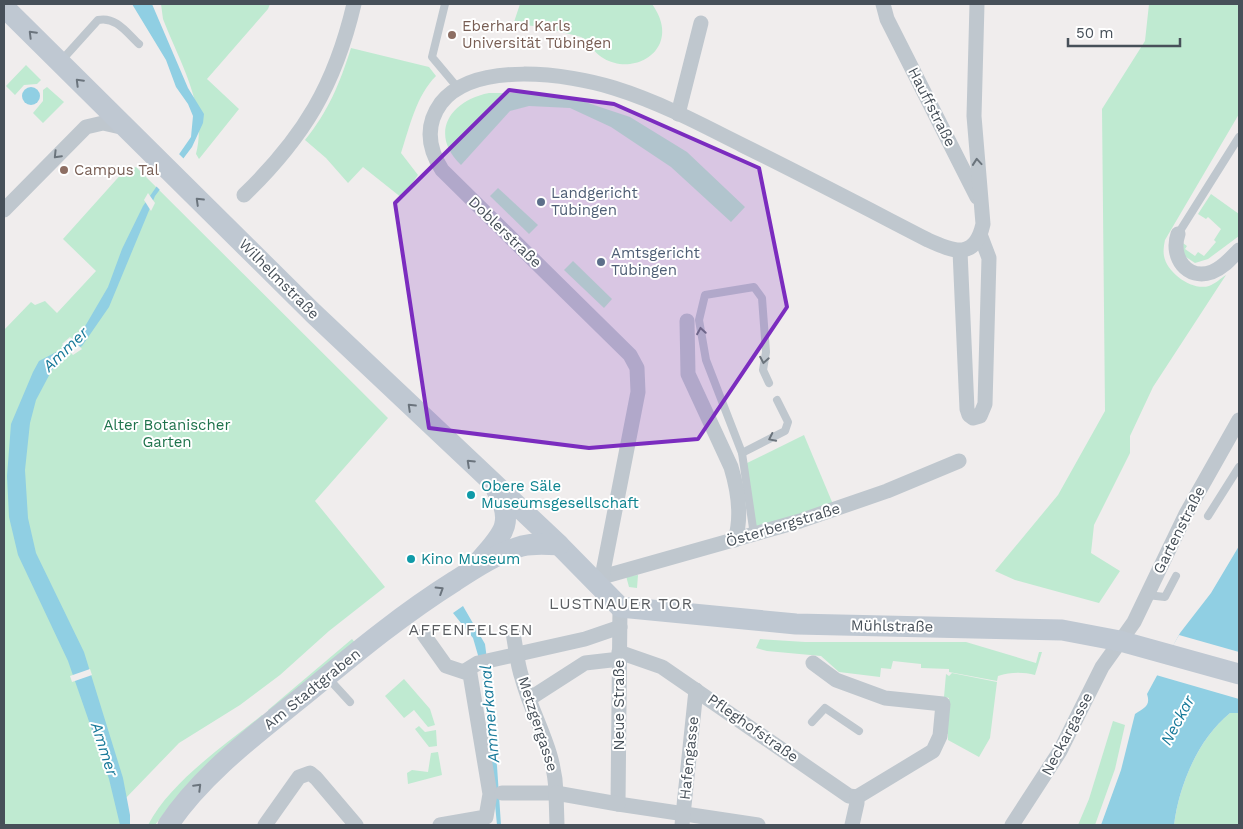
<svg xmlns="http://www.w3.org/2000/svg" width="1243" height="829" font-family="'Work Sans',sans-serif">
  <rect width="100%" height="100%" fill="#f0eded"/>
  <!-- green -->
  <g fill="#bfead1">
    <path d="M161 4H270L268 9 207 79 239 109 199 159 196 154C208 107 179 61 163 19Z"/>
    <path d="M520 4H652C690 57 612 89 587 40L581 37 542 27 516 24 514 22Z"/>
    <path d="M1149 4H1239V114L1165 240C1164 245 1163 251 1164 256 1167 273 1192 291 1209 286 1215 284 1221 278 1226 275L1153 387 1130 436V453L1094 525 1091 553 1120 571 1099 603 1015 580 995 571 1058 495 1105 411 1102 109 1145 41Z"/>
    <path d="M351 48 429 67 436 76C416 96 410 126 401 153L418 175 402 198 363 167 348 183 326 158 305 140C328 112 340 83 351 48Z"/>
    <path d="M26 65 41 80 37 84 24 85 15 95 6 86Z"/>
    <path d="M47 87 64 102 43 123 33 113 43 101V90Z"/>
    <path d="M489 93H532L576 99 630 117 687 152 745 207 731 222 671 167 611 127 570 108 529 106 510 111 461 165C429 134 449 101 489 93Z"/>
    <path d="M136 167 388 418 315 501 385 587 329 631 280 675 240 705 179 743 123 801 120 825H4V330L31 302 35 305 45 301 57 313 96 271 63 239 124 171Z"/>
    <path d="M498 188 538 225 529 234 490 196Z"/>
    <path d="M1211 194 1239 214V236L1208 259 1195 263 1183 255 1180 241 1187 246 1185 249 1195 256 1198 252 1204 256 1216 242 1214 240 1221 229 1208 217 1206 219 1198 214Z"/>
    <path d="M573 261 612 299 604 308 564 270Z"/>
    <path d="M804 435 835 509 754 535 745 464Z"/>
    <path d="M638 575 637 588 629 587 626 576Z"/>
    <path d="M352 639 356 644 271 714 268 710Z"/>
    <path d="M760 639 805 642H966L1036 663 1039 652H1042L1035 675C1023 672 1011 672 998 676L997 681 949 672V669L921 668V664L893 661 891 669 881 668 880 677 839 672 821 656 767 651 756 648Z"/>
    <path d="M952 673 997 682 990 738 979 757 948 740V734L944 733 949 698 944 697 946 674 949 676Z"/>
    <path d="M404 679 430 709 435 725 428 727 414 710 404 718 385 696Z"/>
    <path d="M1230 713H1239V825H1174C1179 785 1198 739 1230 713Z"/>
    <path d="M262 715 265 720 178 796 155 825H148C171 781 224 746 262 715Z"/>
    <path d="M1113 721 1125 725 1115 769 1095 825H1078L1089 799Z"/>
    <path d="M419 726 425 732 436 730 437 746 429 747 415 729Z"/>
    <path d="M438 752 442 775 408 784 407 773 412 770 428 772 431 753Z"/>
  </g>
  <!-- water -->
  <g fill="#90cfe3">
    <path d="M132 4H152L188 88 204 114 203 123 192 147 155 196 109 307 82 346 64 357 53 368 36 400 30 423 25 470 28 518 36 553 84 652 123 778 130 815V825H120L109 779 68 661 18 555 9 517 7 476 11 424 33 372 39 361 60 350 84 328 108 287 122 249 143 206 191 137 193 116 188 104 176 87 166 60Z"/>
    <circle cx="31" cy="96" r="9"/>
    <path d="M1239 546V713H1230C1198 739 1179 785 1174 825H1101L1121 770 1135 714C1144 708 1151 706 1147 694L1180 633 1211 593Z"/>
    <path d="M463 606 485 644 490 683 489 711 497 766 501 825H497L482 669 473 638 453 613Z"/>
  </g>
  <!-- pier -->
  <g fill="#f0eded">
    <path d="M177 152 185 160 162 192 154 184Z"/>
    <path d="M148 193 155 203 151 211 144 200Z"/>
    <path d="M70 337 82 349 73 355 62 344Z"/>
    <path d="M1179 635 1239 652V699L1156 675Z"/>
    <path d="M90 669 92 675 72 682 70 676Z"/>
  </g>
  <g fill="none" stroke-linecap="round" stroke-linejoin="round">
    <!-- lane -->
    <g stroke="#bfc7ce" stroke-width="8">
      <path d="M445 4 432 57 458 88"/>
      <path d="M61 61 98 20C116 16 127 33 139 44"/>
      <path d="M1178 234 1239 137"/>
      <path d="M769 383 763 370 766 352 762 298 754 287 705 295 699 320 706 360 742 453 785 431 788 422 777 400"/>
      <path d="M742 453 754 535"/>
      <path d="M1208 516 1239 467"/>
      <path d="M1147 595 1165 597 1176 576"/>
      <path d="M328 678 350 702"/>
      <path d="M812 722 825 708 859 731"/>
    </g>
    <!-- street -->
    <g stroke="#bfc7ce" stroke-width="15">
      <path d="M883 4 887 19 977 197"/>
      <path d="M678 114 701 23"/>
      <path d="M244 195C304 137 335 85 354 4"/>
      <path d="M4 210 86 127 103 123 125 128"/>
      <path d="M1178 234C1170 257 1187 281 1212 272 1223 268 1231 258 1239 250"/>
      <path d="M960 251 967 409 969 415 973 418 980 416 985 404 989 258 981 237"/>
      <path d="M687 321 688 374 731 467C738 490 742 517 735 540"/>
      <path d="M602 577 800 521 887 491 959 461"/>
      <path d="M597 584 602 577 638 392 637 368 630 355 442 170C428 148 425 125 441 103 475 60 569 74 614 88 659 102 701 124 742 145 805 176 866 208 928 240 954 252 975 260 983 224L974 116 977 4"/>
      <path d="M620 607 618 804 758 825"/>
      <path d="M424 635 446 666 470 674 490 794 486 817 440 825"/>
      <path d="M619 652 662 667 849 796 857 797"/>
      <path d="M813 663 836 680 885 698 943 704 940 736 933 751 857 797"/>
      <path d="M465 671 478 663 585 639 620 627"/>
      <path d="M529 699 585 663 620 659"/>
      <path d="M502 793H556C555 749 533 719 522 678 517 664 516 648 513 633"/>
      <path d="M265 825 299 777 310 773 316 778 356 825"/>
      <path d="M557 825 556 793 618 804"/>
      <path d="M682 825 696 690"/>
      <path d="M852 825 857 803V797"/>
      <path d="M1012 825 1060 751 1102 667 1134 622 1186 514 1239 420"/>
    </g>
    <!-- secondary -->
    <g stroke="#bfc8d2" stroke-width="21">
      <path d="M4 7 313 313 559 545 620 607 796 624 1062 630 1120 641 1239 674"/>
      <path d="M477 564C499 537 517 526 497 491"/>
      <path d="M168 825C205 770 262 730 313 688 359 650 404 613 455 581 475 568 498 553 522 546 535 543 546 544 559 545"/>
    </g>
  </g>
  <!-- one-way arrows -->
  <defs><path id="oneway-chevron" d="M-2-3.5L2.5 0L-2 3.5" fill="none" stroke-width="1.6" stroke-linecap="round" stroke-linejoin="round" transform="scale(1.25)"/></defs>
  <g stroke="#6b747d">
    <use href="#oneway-chevron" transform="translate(32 34) rotate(-135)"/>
    <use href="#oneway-chevron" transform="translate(79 82) rotate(-135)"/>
    <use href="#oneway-chevron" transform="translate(199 201) rotate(-136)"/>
    <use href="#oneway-chevron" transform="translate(411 407) rotate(-136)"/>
    <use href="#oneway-chevron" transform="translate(470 463) rotate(-137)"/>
    <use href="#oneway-chevron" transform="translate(440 590) rotate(-32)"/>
    <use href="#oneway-chevron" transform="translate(198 787) rotate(-45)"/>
  </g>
  <g stroke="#6b747c">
    <use href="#oneway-chevron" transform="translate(57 155) rotate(134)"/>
    <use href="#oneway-chevron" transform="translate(977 162) rotate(-95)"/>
    <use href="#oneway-chevron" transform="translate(701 331) rotate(-99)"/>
    <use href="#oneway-chevron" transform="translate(764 360) rotate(100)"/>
    <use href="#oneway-chevron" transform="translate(772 438) rotate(154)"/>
  </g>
  <!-- marked area -->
  <path fill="#7b2cbf" fill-opacity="0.2" stroke="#7b2cbf" stroke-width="4" stroke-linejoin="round" d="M509 90 614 104 759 168 787 307 698 439 589 448 429 428 395 203Z"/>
  <!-- markers -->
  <g fill="#8d6e63" stroke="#fff" stroke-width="2">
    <circle cx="452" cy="35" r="5"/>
    <circle cx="64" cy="170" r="5"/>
  </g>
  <g fill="#5c6f8a" stroke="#fff" stroke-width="2">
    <circle cx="541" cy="202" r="5"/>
    <circle cx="601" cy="262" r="5"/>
  </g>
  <g fill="#0f9aa8" stroke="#fff" stroke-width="2">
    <circle cx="471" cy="495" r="5"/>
    <circle cx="411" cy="559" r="5"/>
  </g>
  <g text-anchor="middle" stroke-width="4" stroke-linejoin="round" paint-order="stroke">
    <!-- education labels -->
    <g font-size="15" fill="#785e54" stroke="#fff" text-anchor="start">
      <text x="462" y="31">Eberhard Karls<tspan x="462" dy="17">Universität Tübingen</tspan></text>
      <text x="74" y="175">Campus Tal</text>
    </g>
    <!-- street labels -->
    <g font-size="15" fill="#475059" stroke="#fff">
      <text transform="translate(932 107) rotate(63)" y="5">Hauffstraße</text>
      <text transform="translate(505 232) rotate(44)" y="5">Doblerstraße</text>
      <text transform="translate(279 279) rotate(45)" y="5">Wilhelmstraße</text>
      <text transform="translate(783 525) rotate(-17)" y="5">Österbergstraße</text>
      <text transform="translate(1179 530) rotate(-63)" y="5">Gartenstraße</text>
      <text transform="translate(892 626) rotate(1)" y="5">Mühlstraße</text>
      <text transform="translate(312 689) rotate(-39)" y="5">Am Stadtgraben</text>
      <text transform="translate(619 705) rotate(-90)" y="5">Neue Straße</text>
      <text transform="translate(538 724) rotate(72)" y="5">Metzgergasse</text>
      <text transform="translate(753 728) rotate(35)" y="5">Pfleghofstraße</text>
      <text transform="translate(1067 734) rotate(-62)" y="5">Neckargasse</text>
      <text transform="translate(689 758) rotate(-84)" y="5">Hafengasse</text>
    </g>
    <!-- service labels -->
    <g font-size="15" fill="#4e5e75" stroke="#fff" text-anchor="start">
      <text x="551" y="198">Landgericht<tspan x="551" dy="17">Tübingen</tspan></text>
      <text x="611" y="258">Amtsgericht<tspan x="611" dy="17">Tübingen</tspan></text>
    </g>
    <!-- park labels -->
    <g font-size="15" fill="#1f734c" stroke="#fff">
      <text x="167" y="430">Alter Botanischer<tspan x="167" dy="17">Garten</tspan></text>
    </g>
    <!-- culture labels -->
    <g font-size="15" fill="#0d838f" stroke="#fff" text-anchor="start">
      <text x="481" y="491">Obere Säle<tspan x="481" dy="17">Museumsgesellschaft</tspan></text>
      <text x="421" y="564">Kino Museum</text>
    </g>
    <!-- water labels -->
    <g font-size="16" font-style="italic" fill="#197a9a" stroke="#fff">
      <text transform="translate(65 349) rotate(-44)" y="6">Ammer</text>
      <text transform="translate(489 714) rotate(-95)" y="6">Ammerkanal</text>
      <text transform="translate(1177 720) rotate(-62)" y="6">Neckar</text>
      <text transform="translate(105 749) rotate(72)" y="6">Ammer</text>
    </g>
    <!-- neighbourhood labels -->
    <g font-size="16" letter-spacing="1" fill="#5a5d61" stroke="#fff">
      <text x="621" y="609">LUSTNAUER TOR</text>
      <text x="471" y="635">AFFENFELSEN</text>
    </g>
  </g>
  <!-- border -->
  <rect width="1243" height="829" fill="none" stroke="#475059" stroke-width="10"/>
  <!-- scale -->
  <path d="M1068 38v8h112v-8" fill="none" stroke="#475059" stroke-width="2.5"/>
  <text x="1076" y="38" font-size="15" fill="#475059" stroke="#ffffff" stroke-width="4" paint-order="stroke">50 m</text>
</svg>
